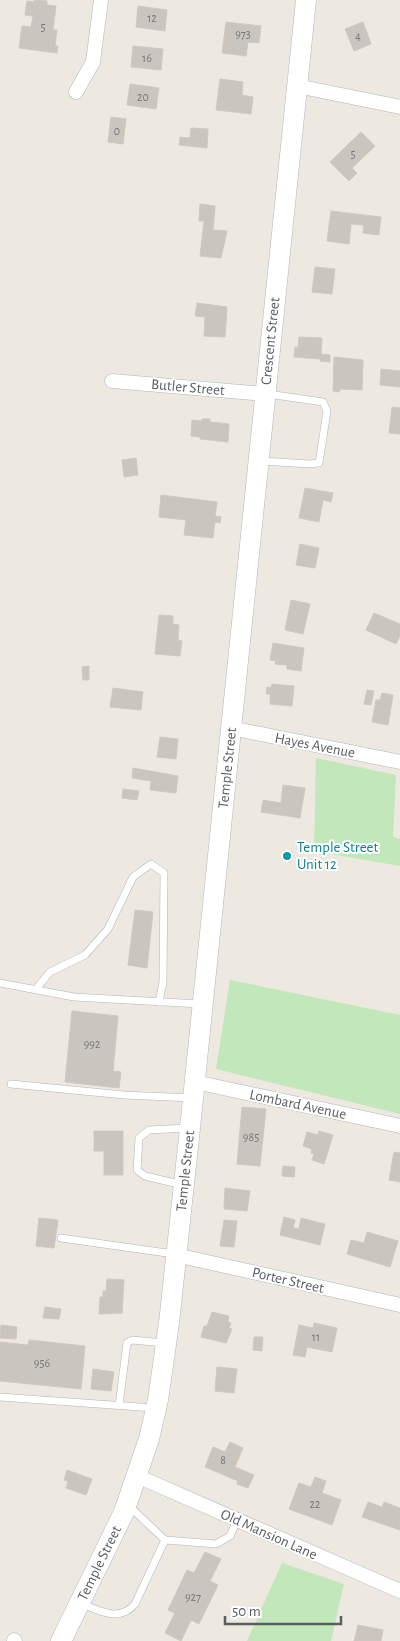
<svg xmlns="http://www.w3.org/2000/svg" width="400" height="1641" font-family="'Alegreya Sans',sans-serif">
  <rect width="100%" height="100%" fill="#ede8e0"/>
  <!-- green -->
  <g fill="#c1e7ba">
    <path d="M316 758 396 775 393 837 400 839V866L314 851Z"/>
    <path d="M230 980 400 1015V1114L216 1069Z"/>
    <path d="M282 1563 344 1584 331 1641H247Z"/>
  </g>
  <!-- building -->
  <g fill="#cac5bf" stroke="#d2c8be">
    <path d="M34 0 47 1V5L56 6 53 30H57L55 46H58L57 53 19 48 22 26 31 27 33 16 25 15 27 1 34 2Z"/>
    <path d="M138 6 167 10 165 31 136 27Z"/>
    <path d="M226 22 261 26 259 43 248 42 246 56 222 53Z"/>
    <path d="M363 22 371 44 354 51 345 29Z"/>
    <path d="M133 46 163 49 161 70 131 67Z"/>
    <path d="M220 79 243 82 242 95 253 97 251 114 216 110Z"/>
    <path d="M130 84 159 88 156 109 127 105Z"/>
    <path d="M111 117 126 119 123 144 108 142Z"/>
    <path d="M191 128 208 129 207 148 179 145 180 137 190 138Z"/>
    <path d="M361 132 375 146 352 168 357 173 349 181 330 162Z"/>
    <path d="M200 204 215 206 213 230 227 231 221 258 200 256 204 221H199Z"/>
    <path d="M331 211 381 217 379 235 363 233 364 225 351 224 349 244 327 241Z"/>
    <path d="M315 267 335 269 332 294 312 292Z"/>
    <path d="M197 303 227 307 225 337 204 336 205 317 195 316Z"/>
    <path d="M299 337 322 338 321 354 330 355V362L320 361V359L294 357 295 347 298 348Z"/>
    <path d="M334 357 363 360 362 390 340 389 339 392 333 391Z"/>
    <path d="M381 369 400 371V387L380 385Z"/>
    <path d="M392 407 400 408V434L389 433Z"/>
    <path d="M202 419H210V422L229 424 228 442 200 439V437L191 436 192 420 202 421Z"/>
    <path d="M136 458 138 475 124 477 122 460Z"/>
    <path d="M305 488 333 493 331 502 323 500 319 522 299 518Z"/>
    <path d="M161 495 217 502 215 516 221 517 220 523 215 522 213 538 184 535 186 520 159 517Z"/>
    <path d="M300 544 319 548 315 568 296 565Z"/>
    <path d="M291 600 310 604 303 634 285 630Z"/>
    <path d="M374 613 400 624V636L396 644 366 630Z"/>
    <path d="M159 615 173 616V624L179 625 178 640 182 641 180 656 155 654Z"/>
    <path d="M273 643 304 648 301 671 287 669V665L275 664 276 661 270 660Z"/>
    <path d="M89 666V680H83L82 667Z"/>
    <path d="M272 684 294 686 292 706 270 704V694H266L267 687 271 688Z"/>
    <path d="M113 688 143 692 141 710 110 707Z"/>
    <path d="M367 690 374 691 371 705 364 704Z"/>
    <path d="M382 693 393 695 388 725 372 722 376 700H380Z"/>
    <path d="M160 737 178 739 176 759 157 757Z"/>
    <path d="M133 768 178 776 176 793 150 790 151 781 132 778Z"/>
    <path d="M283 785 305 788 300 818 261 812 263 800 281 803Z"/>
    <path d="M123 789 139 791 137 800 122 798Z"/>
    <path d="M284 850 292 852 290 862 282 860Z"/>
    <path d="M135 910 153 912 147 968 128 965Z"/>
    <path d="M72 1011 118 1016 113 1071 121 1072 119 1088 65 1082Z"/>
    <path d="M242 1107 266 1109 260 1166 237 1164Z"/>
    <path d="M94 1131H123V1175H104V1151H94Z"/>
    <path d="M319 1131 333 1135 324 1164 312 1160 314 1154 311 1153 312 1149 303 1146 307 1132 318 1135Z"/>
    <path d="M394 1152 400 1153V1182L389 1180Z"/>
    <path d="M283 1166 295 1167 294 1177 282 1176Z"/>
    <path d="M225 1188 250 1191 247 1211 224 1209Z"/>
    <path d="M284 1217 295 1220 293 1228 299 1229 301 1218 325 1224 320 1245 280 1235Z"/>
    <path d="M39 1218 58 1220 54 1248 36 1246Z"/>
    <path d="M224 1220 237 1221 234 1247 220 1246Z"/>
    <path d="M367 1232 398 1241 390 1267 347 1254 351 1240 364 1243Z"/>
    <path d="M107 1279 124 1280 122 1313 99 1314 100 1297H103V1291H106Z"/>
    <path d="M45 1307 61 1309 59 1319 43 1318Z"/>
    <path d="M212 1312 229 1316 228 1322 231 1323 229 1328 232 1329 226 1343 201 1337 204 1326H207Z"/>
    <path d="M314 1323 337 1328 332 1352 307 1347 305 1357 293 1355 299 1325 313 1328Z"/>
    <path d="M1 1325 17 1327 16 1339 0 1338Z"/>
    <path d="M254 1337H263L262 1351 253 1350Z"/>
    <path d="M29 1340 85 1346 81 1389 0 1381V1342L28 1345Z"/>
    <path d="M217 1367 237 1369 234 1393 215 1391Z"/>
    <path d="M93 1369 114 1372 111 1391 91 1389Z"/>
    <path d="M230 1442 243 1448 235 1467 254 1475 248 1488 237 1484 238 1481 205 1467 213 1447 225 1452Z"/>
    <path d="M67 1470 92 1479 86 1495 66 1488 68 1481 64 1480Z"/>
    <path d="M315 1477 326 1481 322 1493 341 1500 332 1525 289 1509 299 1483 311 1487Z"/>
    <path d="M368 1502 382 1507 384 1502 400 1508V1530L362 1517Z"/>
    <path d="M205 1552 221 1559 210 1581 218 1585 199 1624 191 1620 181 1641 165 1633 175 1613 168 1610 187 1570 194 1573Z"/>
    <path d="M358 1625 383 1630 381 1641H354Z"/>
  </g>
  <g fill="none" stroke-linecap="round" stroke-linejoin="round">
    <!-- lane casing -->
    <g stroke="#b1b5b9" stroke-width="8">
      <g id="lane">
        <path d="M261 461 310 464 319 463 327 411 323 402 268 394"/>
        <path d="M0 983 74 997 200 1004"/>
        <path d="M36 989 50 972 85 955 108 929 133 877 151 864 164 873 163 982 159 1002"/>
        <path d="M11 1084 124 1095 193 1098"/>
        <path d="M183 1185 145 1176 137 1170 139 1138 149 1130 187 1128"/>
        <path d="M61 1238 174 1254"/>
        <path d="M0 1397 154 1408"/>
        <path d="M119 1405 127 1343 132 1340 164 1343"/>
        <path d="M165 1540 216 1544 230 1536 237 1520"/>
        <path d="M82 1604C102 1612 119 1622 135 1604L165 1540 129 1506"/>
      </g>
    </g>
    <!-- street casing -->
    <g stroke="#b1b5b9" stroke-width="15">
      <g id="street">
        <path d="M297 86 400 107"/>
        <path d="M76 92 93 62 101 0"/>
        <path d="M112 381 265 394"/>
        <path d="M231 728 400 762"/>
        <path d="M195 1082 400 1126"/>
        <path d="M176 1255 400 1305"/>
        <path d="M137 1476 400 1591"/>
        <path d="M14 1640 15 1641"/>
      </g>
    </g>
    <!-- secondary casing -->
    <g stroke="#b2b7bc" stroke-width="21">
      <path id="secondary" d="M61 1641 124 1512 149 1439 158 1400 169 1323 190 1128 306 0"/>
    </g>
    <!-- lane -->
    <use href="#lane" stroke="#fff" stroke-width="7"/>
    <!-- street -->
    <use href="#street" stroke="#fff" stroke-width="14"/>
    <!-- secondary -->
    <use href="#secondary" stroke="#fff" stroke-width="20"/>
  </g>
  <!-- markers -->
  <circle fill="#0f9aa8" stroke="#fff" stroke-width="2" cx="287" cy="856" r="5"/>
  <g text-anchor="middle" stroke-width="4" stroke-linejoin="round" paint-order="stroke">
    <!-- number labels -->
    <g font-size="12" fill="#757879">
      <text x="152" y="22">12</text>
      <text x="43" y="31">5</text>
      <text x="243" y="38">973</text>
      <text x="358" y="40">4</text>
      <text x="147" y="62">16</text>
      <text x="143" y="101">20</text>
      <text x="117" y="135">0</text>
      <text x="353" y="158">5</text>
      <text x="92" y="1048">992</text>
      <text x="251" y="1141">985</text>
      <text x="316" y="1341">11</text>
      <text x="42" y="1367">956</text>
      <text x="223" y="1464">8</text>
      <text x="315" y="1508">22</text>
      <text x="193" y="1601">927</text>
    </g>
    <!-- street labels -->
    <g font-size="15" fill="#595e62" stroke="#fff">
      <text transform="translate(270 341) rotate(-84)" y="5">Crescent Street</text>
      <text transform="translate(188 387) rotate(5)" y="5">Butler Street</text>
      <text transform="translate(315 745) rotate(11)" y="5">Hayes Avenue</text>
      <text transform="translate(227 768) rotate(-84)" y="5">Temple Street</text>
      <text transform="translate(298 1104) rotate(12)" y="5">Lombard Avenue</text>
      <text transform="translate(185 1171) rotate(-84)" y="5">Temple Street</text>
      <text transform="translate(288 1280) rotate(13)" y="5">Porter Street</text>
      <text transform="translate(269 1534) rotate(24)" y="5">Old Mansion Lane</text>
      <text transform="translate(99 1563) rotate(-64)" y="5">Temple Street</text>
    </g>
    <!-- culture labels -->
    <g font-size="15" fill="#0d838f" stroke="#fff" text-anchor="start">
      <text x="297" y="852">Temple Street<tspan x="297" dy="17">Unit 12</tspan></text>
    </g>
  </g>
  <!-- scale -->
  <path d="M225 1616v8h116v-8" fill="none" stroke="#595e62" stroke-width="2.5"/>
  <text x="232" y="1616" font-size="15" fill="#595e62" stroke="#ffffff" stroke-width="4" paint-order="stroke">50 m</text>
</svg>
